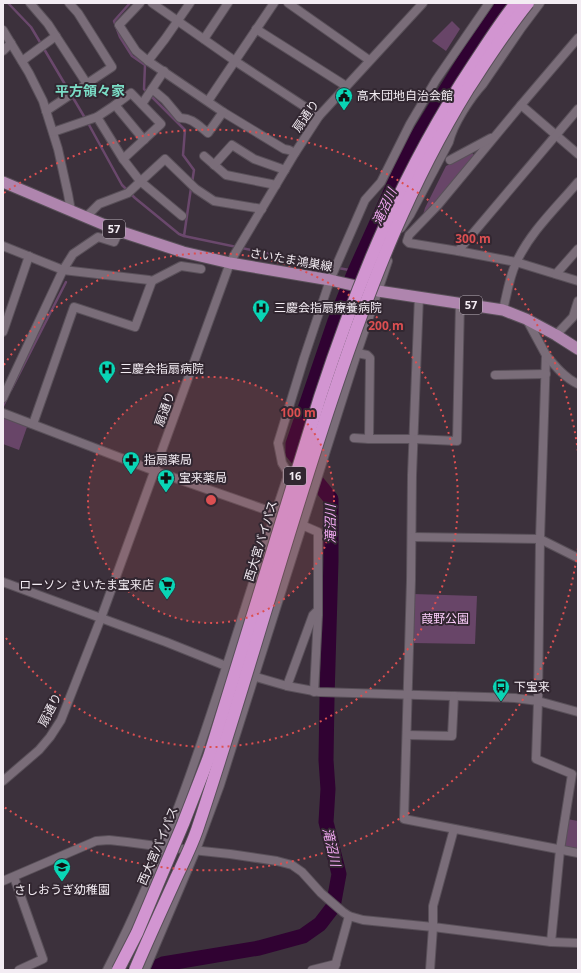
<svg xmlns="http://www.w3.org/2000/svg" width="581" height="973" font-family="'Open Sans','Noto Sans JP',sans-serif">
  <rect width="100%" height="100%" fill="#3c313c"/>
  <!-- green -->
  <g fill="#684568">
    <path d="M452 21 460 29 446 51 432 41Z"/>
    <path d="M472 153 474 155 422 218 425 208 446 166Z"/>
    <path d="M3 418 27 427 19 450 3 444Z"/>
    <path d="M413 594 477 596 475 644 412 643Z"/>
    <path d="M567 819 578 821V850L563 847Z"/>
  </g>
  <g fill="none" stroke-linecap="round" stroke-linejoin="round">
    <!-- stream -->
    <g stroke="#6a486c" stroke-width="2.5">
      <path d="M8 3 31 27 85 118"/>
      <path d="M130 3 114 21 120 37 132 56 145 65 144 89 185 130 183 155 194 170 192 183"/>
      <path d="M88 123 122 185 135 198 179 234 184 236"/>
      <path d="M191 188 184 236 333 267"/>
      <path d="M338 268 355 271"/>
      <path d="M11 390 66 282"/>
      <path d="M3 406 7 398"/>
    </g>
    <!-- river -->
    <path stroke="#300232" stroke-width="15" d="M150 970 163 964 259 948 303 936 320 924 333 907 339 874 326 822 328 789 326 760 327 698 331 560V499L293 453V444L335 321 355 271 411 147 471 50 504 3"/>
    <!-- minor casing -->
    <g stroke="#595059" stroke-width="10">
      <g id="minor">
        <path d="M30 3 48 24 87 84"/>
        <path d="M140 3 119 25 136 51 148 61 223 112 284 149 289 150 295 153"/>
        <path d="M152 3 235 61 319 116"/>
        <path d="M288 3 369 60"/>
        <path d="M256 29 346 86"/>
        <path d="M3 30 29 73 43 101 58 149 68 194 71 211"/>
        <path d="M578 38 521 105 438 205 409 235 407 241 409 243 458 251 516 262 578 281"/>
        <path d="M204 39 228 3"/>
        <path d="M3 51 11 43"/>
        <path d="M22 61 56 36"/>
        <path d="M148 61 165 39 190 3"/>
        <path d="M152 89 165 100 180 118C191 117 199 126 208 133L223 112"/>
        <path d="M208 101 274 3"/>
        <path d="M142 104 164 71"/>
        <path d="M115 105 144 140"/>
        <path d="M521 105 578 154"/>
        <path d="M46 111 112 67 78 13 69 3"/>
        <path d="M97 117 123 159 140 181 182 216"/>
        <path d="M53 132 97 117 115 105 131 93 161 124 123 159"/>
        <path d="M204 156 226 175 276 185"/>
        <path d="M450 160 491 138"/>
        <path d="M214 165 232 145 254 159 285 170"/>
        <path d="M86 217 99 204 128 193 165 159 196 189 214 201 262 209"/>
        <path d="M401 228 410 215 449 142C453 124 471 97 483 84L522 27 540 3"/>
        <path d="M3 246 63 270 149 280 152 281 181 266 201 269"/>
        <path d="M458 251 578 109"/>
        <path d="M556 274 578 249"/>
        <path d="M419 296 412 475 411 580 404 819 578 853"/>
        <path d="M503 310C507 294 509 278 516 263 530 232 557 207 578 182"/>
        <path d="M527 320 546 355 540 539 538 701 536 759 572 774 560 850 551 942"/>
        <path d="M3 332 29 256"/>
        <path d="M556 335 573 317 578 301"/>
        <path d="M357 353 367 355 370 358 369 439"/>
        <path d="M546 355C555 366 565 378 578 384"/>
        <path d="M495 375 546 374"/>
        <path d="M3 398 63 270 73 254 98 237 114 242 119 231"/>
        <path d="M3 413 155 471 275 513"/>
        <path d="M33 424 74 307 135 327 152 281"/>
        <path d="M354 438 369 439H414L457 441 460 303"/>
        <path d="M302 525 318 532V615L314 692"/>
        <path d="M412 537 540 539 578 558"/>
        <path d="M3 582 166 642 231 668"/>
        <path d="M249 675 287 686 319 692 515 698 538 701 578 712"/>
        <path d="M287 686 313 615 317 611"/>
        <path d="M407 735 452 736 454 696"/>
        <path d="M3 781 39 750 50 737 61 720 101 618 230 263 236 252 295 153 319 116 423 3"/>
        <path d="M14 877 43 959 19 970"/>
        <path d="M3 881 96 841 109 840 127 842 164 847 230 854 277 861 292 865 302 872 321 893 343 912 349 916 363 920 433 927 551 942 578 943"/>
        <path d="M107 970C188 814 231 644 287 478V471L282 463 278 443 304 358 330 280 365 200 381 182 410 124 436 80 489 3"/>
        <path d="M145 970 196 850 220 785 357 353 388 261"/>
        <path d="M312 970 336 964"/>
        <path d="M334 970 349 916"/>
        <path d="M430 970 433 927V906L454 829"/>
      </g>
    </g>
    <!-- major casing -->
    <g stroke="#595059" stroke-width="13">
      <path id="major" d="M3 182 119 231 183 252 230 263 330 280 378 291 503 310 526 319 556 335 578 349"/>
    </g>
    <!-- minor -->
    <use href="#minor" stroke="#7a6d79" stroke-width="8"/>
    <!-- major -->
    <use href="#major" stroke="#af85ae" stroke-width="11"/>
    <!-- highway-bridge casing -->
    <g stroke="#595059" stroke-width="14" stroke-linecap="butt">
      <g id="highway-bridge">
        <path d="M118 970 137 933 183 824 209 757 320 397C359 278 404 169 473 65 487 44 500 23 516 3"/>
        <path d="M135 970C148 939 162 909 176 878 183 863 191 847 197 830 246 684 286 534 336 387 371 283 410 183 468 89 487 60 506 30 528 3"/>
      </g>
    </g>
    <!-- highway-bridge -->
    <use href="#highway-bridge" stroke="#d295d1" stroke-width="12"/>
  </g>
  <!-- distance rings -->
  <circle cx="211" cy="500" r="123" fill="#dc4f51" fill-opacity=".12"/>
  <g fill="none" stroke="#dc4f51" stroke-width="2" stroke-dasharray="2 4">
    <circle cx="211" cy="500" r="123"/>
    <path d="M4 365A247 247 0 1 1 4 635"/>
    <path d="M578 548A370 370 0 0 1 4 807M4 193A370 370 0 0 1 578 452"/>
  </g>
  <!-- icons -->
  <defs>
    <g id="civic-pin" transform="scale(0.9)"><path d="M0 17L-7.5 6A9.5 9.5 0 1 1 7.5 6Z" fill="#09d5b5" stroke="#322731"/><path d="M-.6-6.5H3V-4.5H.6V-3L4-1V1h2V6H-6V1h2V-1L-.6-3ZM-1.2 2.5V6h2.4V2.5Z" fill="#111"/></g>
    <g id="hospital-pin" transform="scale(0.9)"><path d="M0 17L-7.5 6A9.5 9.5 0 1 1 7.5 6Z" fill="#09d5b5" stroke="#322731"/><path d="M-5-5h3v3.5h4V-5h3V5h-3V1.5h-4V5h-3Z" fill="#111"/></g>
    <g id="pharmacy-pin" transform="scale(0.9)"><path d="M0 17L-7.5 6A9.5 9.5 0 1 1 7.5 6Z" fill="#09d5b5" stroke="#322731"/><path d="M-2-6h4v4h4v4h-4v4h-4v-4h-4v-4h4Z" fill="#111"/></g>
    <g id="supermarket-pin" transform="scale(0.9)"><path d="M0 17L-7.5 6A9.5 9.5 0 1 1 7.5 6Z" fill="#09d5b5" stroke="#322731"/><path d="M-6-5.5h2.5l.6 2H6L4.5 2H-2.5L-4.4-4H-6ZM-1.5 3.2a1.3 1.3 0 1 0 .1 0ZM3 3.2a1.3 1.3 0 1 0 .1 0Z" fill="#111"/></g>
    <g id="bus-pin" transform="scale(0.9)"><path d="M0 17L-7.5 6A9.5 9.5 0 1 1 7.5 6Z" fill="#09d5b5" stroke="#322731"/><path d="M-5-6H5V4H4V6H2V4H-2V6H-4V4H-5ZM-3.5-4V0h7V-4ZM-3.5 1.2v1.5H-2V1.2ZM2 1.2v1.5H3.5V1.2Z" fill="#111"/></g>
    <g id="school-pin" transform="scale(0.9)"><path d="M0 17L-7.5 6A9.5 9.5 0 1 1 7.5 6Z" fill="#09d5b5" stroke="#322731"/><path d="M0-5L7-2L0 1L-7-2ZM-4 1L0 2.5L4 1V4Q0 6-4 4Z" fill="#111"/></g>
  </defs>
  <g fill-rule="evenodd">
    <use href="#civic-pin" x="344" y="96"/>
    <use href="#hospital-pin" x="261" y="308"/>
    <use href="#hospital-pin" x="107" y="369"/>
    <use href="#pharmacy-pin" x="131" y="460"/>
    <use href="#pharmacy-pin" x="166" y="478"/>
    <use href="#supermarket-pin" x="167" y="585"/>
    <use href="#bus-pin" x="501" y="687"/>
    <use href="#school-pin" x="62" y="867"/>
  </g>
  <g text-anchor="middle" stroke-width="4" stroke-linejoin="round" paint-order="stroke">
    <!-- shield labels -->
    <g fill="#322731" stroke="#b9b1b9" stroke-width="1">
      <rect x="103" y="220" width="22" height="18" rx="3"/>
      <rect x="460" y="296" width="22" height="18" rx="3"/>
      <rect x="284" y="467" width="22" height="18" rx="3"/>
    </g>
    <g font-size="11" font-weight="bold" fill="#f3ecf3">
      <text x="114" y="233">57</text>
      <text x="471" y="309">57</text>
      <text x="295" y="480">16</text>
    </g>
    <!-- poi labels -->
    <g font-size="12" fill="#f3ecf3" stroke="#322731" text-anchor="start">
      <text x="357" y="100">高木団地自治会館</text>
      <text x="274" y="312">三慶会指扇療養病院</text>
      <text x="120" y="373">三慶会指扇病院</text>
      <text x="144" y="464">指扇薬局</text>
      <text x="179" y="482">宝来薬局</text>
      <text x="154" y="589" text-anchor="end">ローソン さいたま宝来店</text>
      <text x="514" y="691">下宝来</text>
      <text x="62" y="894" text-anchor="middle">さしおうぎ幼稚園</text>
    </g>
    <!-- street labels -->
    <g font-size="12" fill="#f3ecf3" stroke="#322731">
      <text transform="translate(306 116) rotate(-55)" y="4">扇通り</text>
      <text transform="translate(291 260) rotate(10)" y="4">さいたま鴻巣線</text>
      <text transform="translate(165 409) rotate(-70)" y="4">扇通り</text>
      <text transform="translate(261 541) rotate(-73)" y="4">西大宮バイパス</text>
      <text transform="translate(50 710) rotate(-63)" y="4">扇通り</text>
      <text transform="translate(158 846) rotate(-67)" y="4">西大宮バイパス</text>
    </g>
    <!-- park labels -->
    <g font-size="12" fill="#fccefb" stroke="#322731">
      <text x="445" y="623">葭野公園</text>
    </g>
    <!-- water labels -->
    <g font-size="13" font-style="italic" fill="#f4aaf4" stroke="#322731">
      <text transform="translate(384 207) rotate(-65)" y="5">滝沼川</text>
      <text transform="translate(330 524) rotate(-90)" y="5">滝沼川</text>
      <text transform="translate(332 847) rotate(77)" y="5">滝沼川</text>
    </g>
    <!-- quarter labels -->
    <g font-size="14" font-weight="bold" fill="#7bdec7" stroke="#322731">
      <text x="90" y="96">平方領々家</text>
    </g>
  </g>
  <circle cx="211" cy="500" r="6" fill="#dc4f51" stroke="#322731" stroke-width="2"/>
  <g font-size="12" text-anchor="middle" font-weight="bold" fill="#dc4f51" stroke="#322731" stroke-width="4" stroke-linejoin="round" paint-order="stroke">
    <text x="473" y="243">300 m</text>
    <text x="386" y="330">200 m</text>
    <text x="298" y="417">100 m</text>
  </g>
  <!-- border -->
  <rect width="581" height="973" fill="none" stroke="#f3ecf3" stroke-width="8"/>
</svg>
